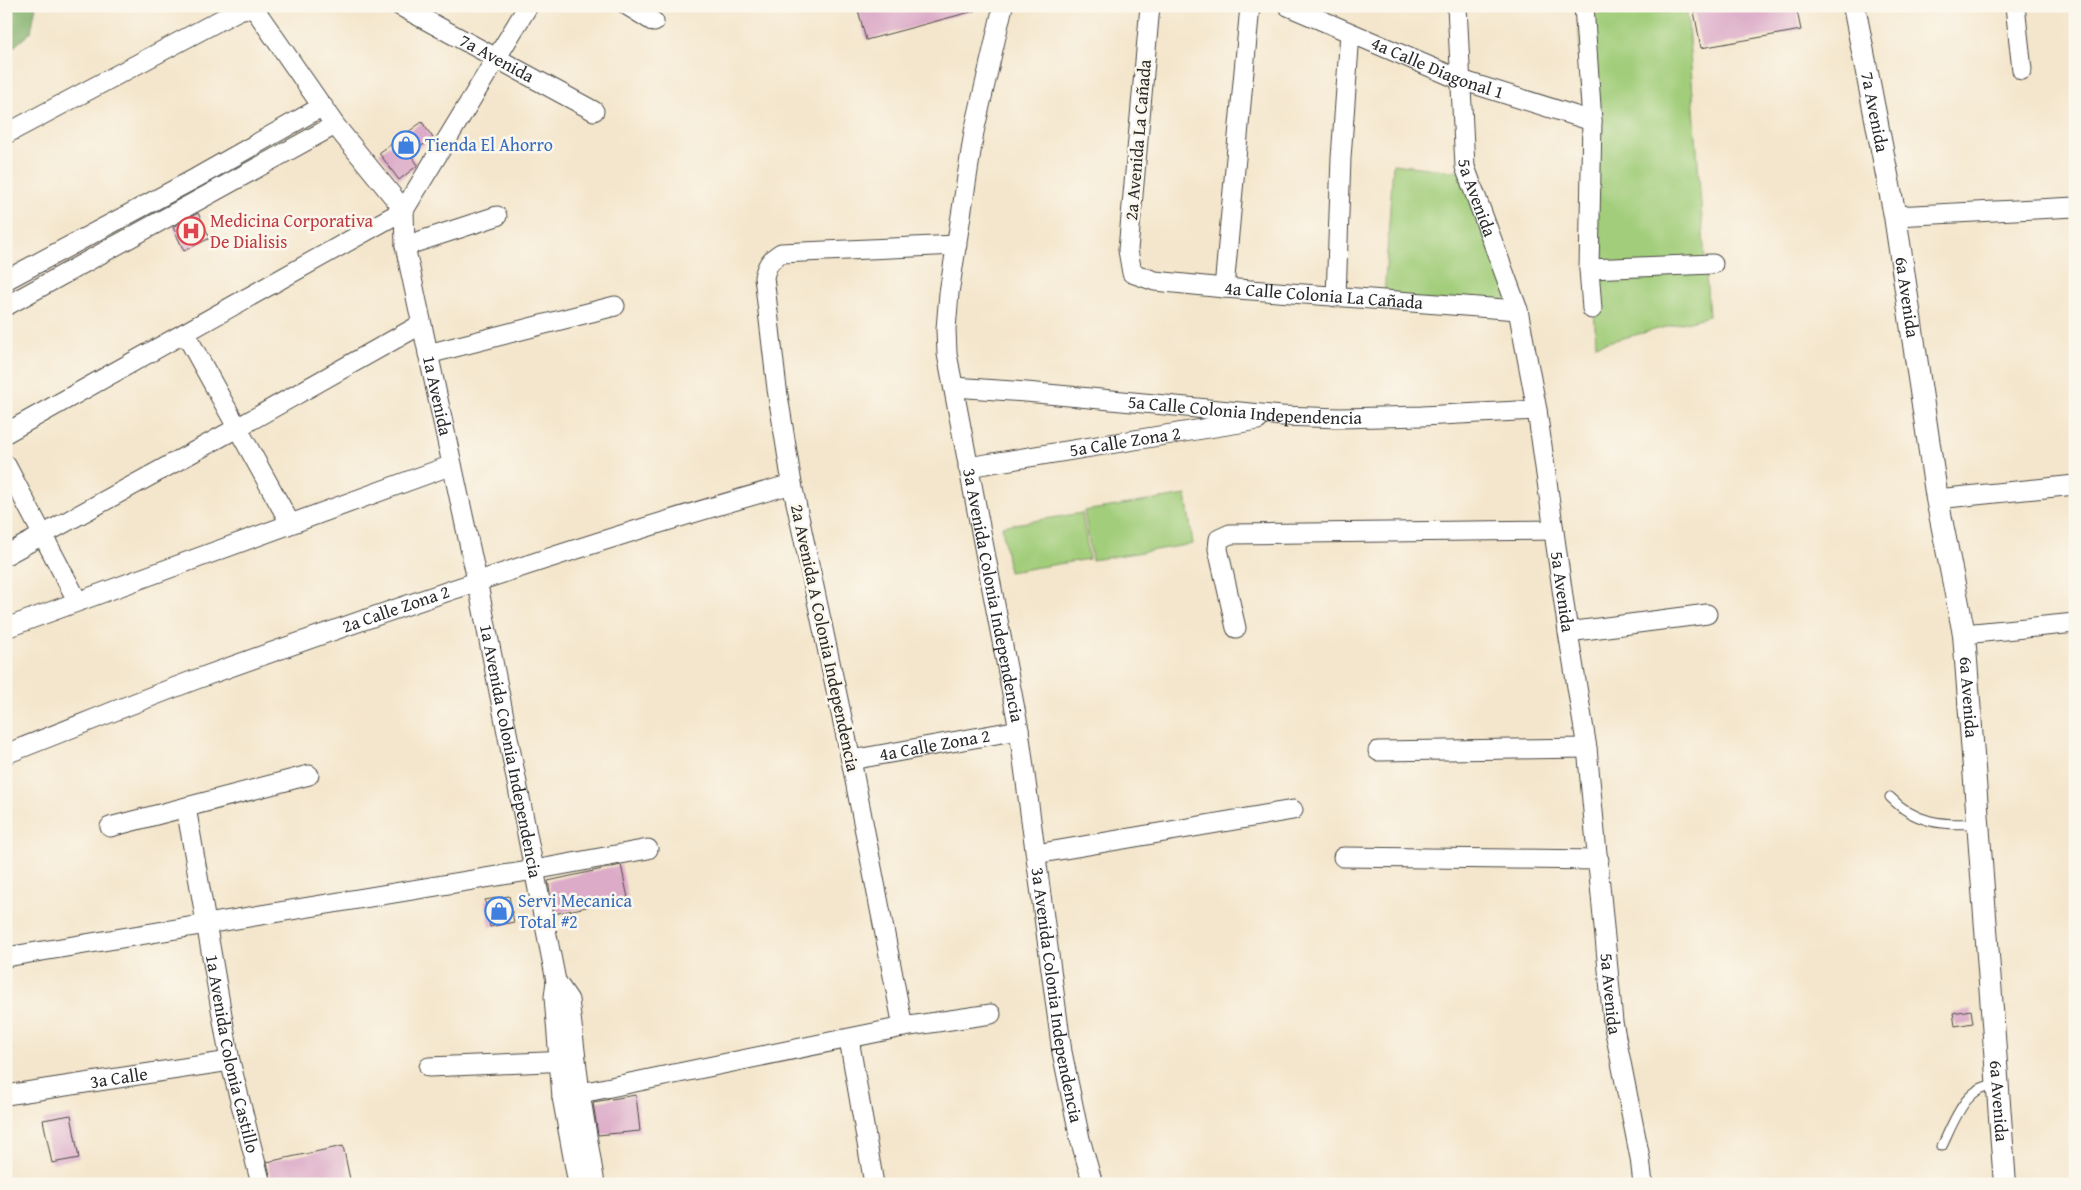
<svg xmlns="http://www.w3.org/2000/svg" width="2081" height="1190" font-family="'Gentium Book Plus',serif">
  <rect width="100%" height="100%" fill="#fbf7ec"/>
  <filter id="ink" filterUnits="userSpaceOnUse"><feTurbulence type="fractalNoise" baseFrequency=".02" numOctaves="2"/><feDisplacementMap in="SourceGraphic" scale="10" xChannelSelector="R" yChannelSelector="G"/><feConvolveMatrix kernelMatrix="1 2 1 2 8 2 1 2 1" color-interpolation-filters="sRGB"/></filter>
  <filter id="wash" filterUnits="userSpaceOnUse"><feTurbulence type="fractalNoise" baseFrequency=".0096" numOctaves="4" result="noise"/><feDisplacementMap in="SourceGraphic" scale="20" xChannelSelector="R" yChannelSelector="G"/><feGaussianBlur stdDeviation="1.12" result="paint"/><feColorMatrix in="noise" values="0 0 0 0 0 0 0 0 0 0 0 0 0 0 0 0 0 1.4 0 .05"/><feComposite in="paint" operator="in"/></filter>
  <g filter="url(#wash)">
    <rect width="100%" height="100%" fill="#f4e6cc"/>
    <!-- green -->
    <g fill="#a2cd7a" stroke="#667c52">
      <path d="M1687 11 1709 316 1596 345 1578 15Z"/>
      <path d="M1393 164 1461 172 1515 307 1384 297Z"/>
      <path d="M1186 495 1193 544 1092 560 1084 511Z"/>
      <path d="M1082 513 1089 559 1009 572 1002 526Z"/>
    </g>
    <!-- forest -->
    <path fill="#81b06a" stroke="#566e4a" d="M6 6H36L31 32 10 50 6 49Z"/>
    <g id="blocks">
      <!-- building -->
      <g fill="#dcabc8">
        <path d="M857 6H973L974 11 866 40Z"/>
        <path d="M1693 6H1796L1801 30 1701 48Z"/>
        <path d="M422 122 433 138 410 154 418 165 399 180 379 153Z"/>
        <path d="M198 213 210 238 184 251 173 227Z"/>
        <path d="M621 865 628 898 554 914 548 881Z"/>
        <path d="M509 896 514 922 490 927 485 900Z"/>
        <path d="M1971 1010 1973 1023 1955 1026 1953 1013Z"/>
        <path d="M636 1095 640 1131 598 1135 593 1102Z"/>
        <path d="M71 1115 79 1158 52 1163 43 1120Z"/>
        <path d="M343 1146 351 1184H272L267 1162Z"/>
      </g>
    </g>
  </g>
  <g filter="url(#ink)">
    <use href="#blocks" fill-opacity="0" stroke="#494743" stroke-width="1"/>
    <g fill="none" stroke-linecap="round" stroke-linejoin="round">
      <!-- service casing -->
      <g stroke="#494743" stroke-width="11">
        <g id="service">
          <path d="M1890 797C1915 823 1942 826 1978 823"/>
          <path d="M1942 1146C1954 1122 1966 1083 1998 1085"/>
        </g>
      </g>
      <!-- minor casing -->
      <g stroke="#494743" stroke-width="21">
        <g id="minor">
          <path id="s1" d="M400 6 594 111"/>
          <path d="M628 6 654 22"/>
          <path id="s2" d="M1003 6 974 132 949 293 946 329 947 354 1019 730 1062 1052 1080 1139 1093 1184"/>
          <path id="s3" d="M1150 6 1128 250 1132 273 1155 281 1224 288 1518 310"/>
          <path id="s4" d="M1288 6 1461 80 1592 121"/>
          <path id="s5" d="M1457 6 1465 167 1518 310 1537 410 1568 632 1587 748 1613 1022 1640 1158 1643 1184"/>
          <path d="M1584 6 1592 121 1589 269 1592 309"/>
          <path d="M2015 6 2022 70"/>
          <path d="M6 134 239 10 247 8 256 11 335 125 404 210"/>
          <path id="s6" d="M404 210 405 246 477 580 556 981 554 997 562 1097 578 1184"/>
          <path d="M1895 216 2075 207"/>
          <path d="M405 246 497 216"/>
          <path d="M1589 269 1713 264"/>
          <path d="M6 280 196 178 323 106"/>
          <path d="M1224 288 1250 6"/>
          <path d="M1336 297 1341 158 1350 33"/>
          <path d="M6 306 335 125"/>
          <path d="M185 333 290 523"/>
          <path d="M428 354 615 306"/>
          <path id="s7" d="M954 387 1026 392 1282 416 1340 418 1422 416 1537 410"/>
          <path d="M6 433 404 210 528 6"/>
          <path d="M6 465 77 600"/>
          <path id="s8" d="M968 467 1258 420"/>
          <path d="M1937 499 2075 485"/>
          <path d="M6 555 237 428 420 325"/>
          <path d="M6 628 452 465"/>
          <path d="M1236 628 1218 549 1219 539 1230 534 1554 530"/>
          <path d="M1568 632 1707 614"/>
          <path d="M1964 634 2075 623"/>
          <path d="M1378 751 1587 748"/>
          <path id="s9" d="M6 754C70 729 133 703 197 679 393 608 591 541 792 484"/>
          <path id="s10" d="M851 760 1019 730"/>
          <path id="s11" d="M186 807 230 1061 261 1184"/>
          <path d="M110 827 309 775"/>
          <path d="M1036 854 1293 810"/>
          <path d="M1343 857 1599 860"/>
          <path d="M6 957 534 870 648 849"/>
          <path d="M556 981 569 1000 580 1093 595 1184"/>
          <path d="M903 1027 851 760 792 484 777 389 764 277C767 265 770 260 781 253L957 245"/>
          <path d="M849 1039 874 1184"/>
          <path d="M429 1067 569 1061"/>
          <path id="s12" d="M6 1095 230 1061"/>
          <path d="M562 1097 903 1027 991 1014"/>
        </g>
      </g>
      <!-- tertiary casing -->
      <g stroke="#494743" stroke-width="24">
        <g id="tertiary">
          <path id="s13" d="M1854 6 1895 216 1937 499 1964 634 2005 1184"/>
        </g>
      </g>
      <!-- service -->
      <use href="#service" stroke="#fff" stroke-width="9"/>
      <!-- minor -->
      <use href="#minor" stroke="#fff" stroke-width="19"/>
      <!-- tertiary -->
      <use href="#tertiary" stroke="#fff" stroke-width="22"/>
    </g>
  </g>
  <!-- icons -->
  <defs>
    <g id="shop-ring" transform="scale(1.4375)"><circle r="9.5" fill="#fbf7ec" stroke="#3f7fe0" stroke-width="1.5"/><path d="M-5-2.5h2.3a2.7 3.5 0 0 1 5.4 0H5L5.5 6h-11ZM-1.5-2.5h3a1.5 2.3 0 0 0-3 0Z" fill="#3f7fe0"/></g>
    <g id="hospital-ring" transform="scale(1.4375)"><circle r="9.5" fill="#fbf7ec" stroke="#e0444e" stroke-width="1.5"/><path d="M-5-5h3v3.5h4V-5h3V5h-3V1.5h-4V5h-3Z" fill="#e0444e"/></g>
  </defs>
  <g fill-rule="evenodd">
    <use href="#shop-ring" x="406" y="145"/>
    <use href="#hospital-ring" x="191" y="231"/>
    <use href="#shop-ring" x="499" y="911"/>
  </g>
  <g text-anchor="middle" stroke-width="5" stroke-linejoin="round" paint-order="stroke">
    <!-- street labels -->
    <g font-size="18" fill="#2b2b2b" stroke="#fbf7ec">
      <text dy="6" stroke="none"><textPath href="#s1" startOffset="110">7a Avenida</textPath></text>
      <text dy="6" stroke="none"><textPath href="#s4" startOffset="162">4a Calle Diagonal 1</textPath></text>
      <text dy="6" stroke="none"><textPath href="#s13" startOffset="108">7a Avenida</textPath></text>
      <text transform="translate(1138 140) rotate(-85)" y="6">2a Avenida La Cañada</text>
      <text dy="6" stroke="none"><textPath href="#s5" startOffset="194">5a Avenida</textPath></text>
      <text dy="6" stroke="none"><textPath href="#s3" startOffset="462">4a Calle Colonia La Cañada</textPath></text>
      <text dy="6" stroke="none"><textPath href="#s13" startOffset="296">6a Avenida</textPath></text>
      <text dy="6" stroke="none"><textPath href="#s6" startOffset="189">1a Avenida</textPath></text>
      <text dy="6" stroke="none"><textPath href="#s7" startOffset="292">5a Calle Colonia Independencia</textPath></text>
      <text dy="6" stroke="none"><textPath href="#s8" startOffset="159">5a Calle Zona 2</textPath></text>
      <text dy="6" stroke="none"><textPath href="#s5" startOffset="599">5a Avenida</textPath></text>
      <text dy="6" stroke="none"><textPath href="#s2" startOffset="599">3a Avenida Colonia Independencia</textPath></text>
      <text dy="6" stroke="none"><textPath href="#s9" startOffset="416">2a Calle Zona 2</textPath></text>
      <text transform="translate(825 638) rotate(78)" y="6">2a Avenida A Colonia Independencia</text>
      <text dy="6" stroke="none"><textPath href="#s13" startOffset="701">6a Avenida</textPath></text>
      <text dy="6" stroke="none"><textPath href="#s10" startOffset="85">4a Calle Zona 2</textPath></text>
      <text dy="6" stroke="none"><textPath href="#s6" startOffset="552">1a Avenida Colonia Independencia</textPath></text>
      <text dy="6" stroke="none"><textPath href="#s5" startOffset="1004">5a Avenida</textPath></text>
      <text dy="6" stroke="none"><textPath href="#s2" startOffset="1004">3a Avenida Colonia Independencia</textPath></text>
      <text dy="6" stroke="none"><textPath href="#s11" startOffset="251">1a Avenida Colonia Castillo</textPath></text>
      <text dy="6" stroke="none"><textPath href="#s12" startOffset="114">3a Calle</textPath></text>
      <text dy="6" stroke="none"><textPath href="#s13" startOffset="1106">6a Avenida</textPath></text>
    </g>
    <!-- shop labels -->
    <g font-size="18" fill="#366cbe" stroke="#fbf7ec" text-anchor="start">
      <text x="425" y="151">Tienda El Ahorro</text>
      <text x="518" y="907">Servi Mecanica<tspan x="518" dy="21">Total #2</tspan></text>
    </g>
    <!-- health labels -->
    <g font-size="18" fill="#be3a42" stroke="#fbf7ec" text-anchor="start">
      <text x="210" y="227">Medicina Corporativa<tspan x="210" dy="21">De Dialisis</tspan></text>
    </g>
  </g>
  <!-- margin -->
  <rect width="2081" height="1190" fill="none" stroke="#fbf7ec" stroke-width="25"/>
</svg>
